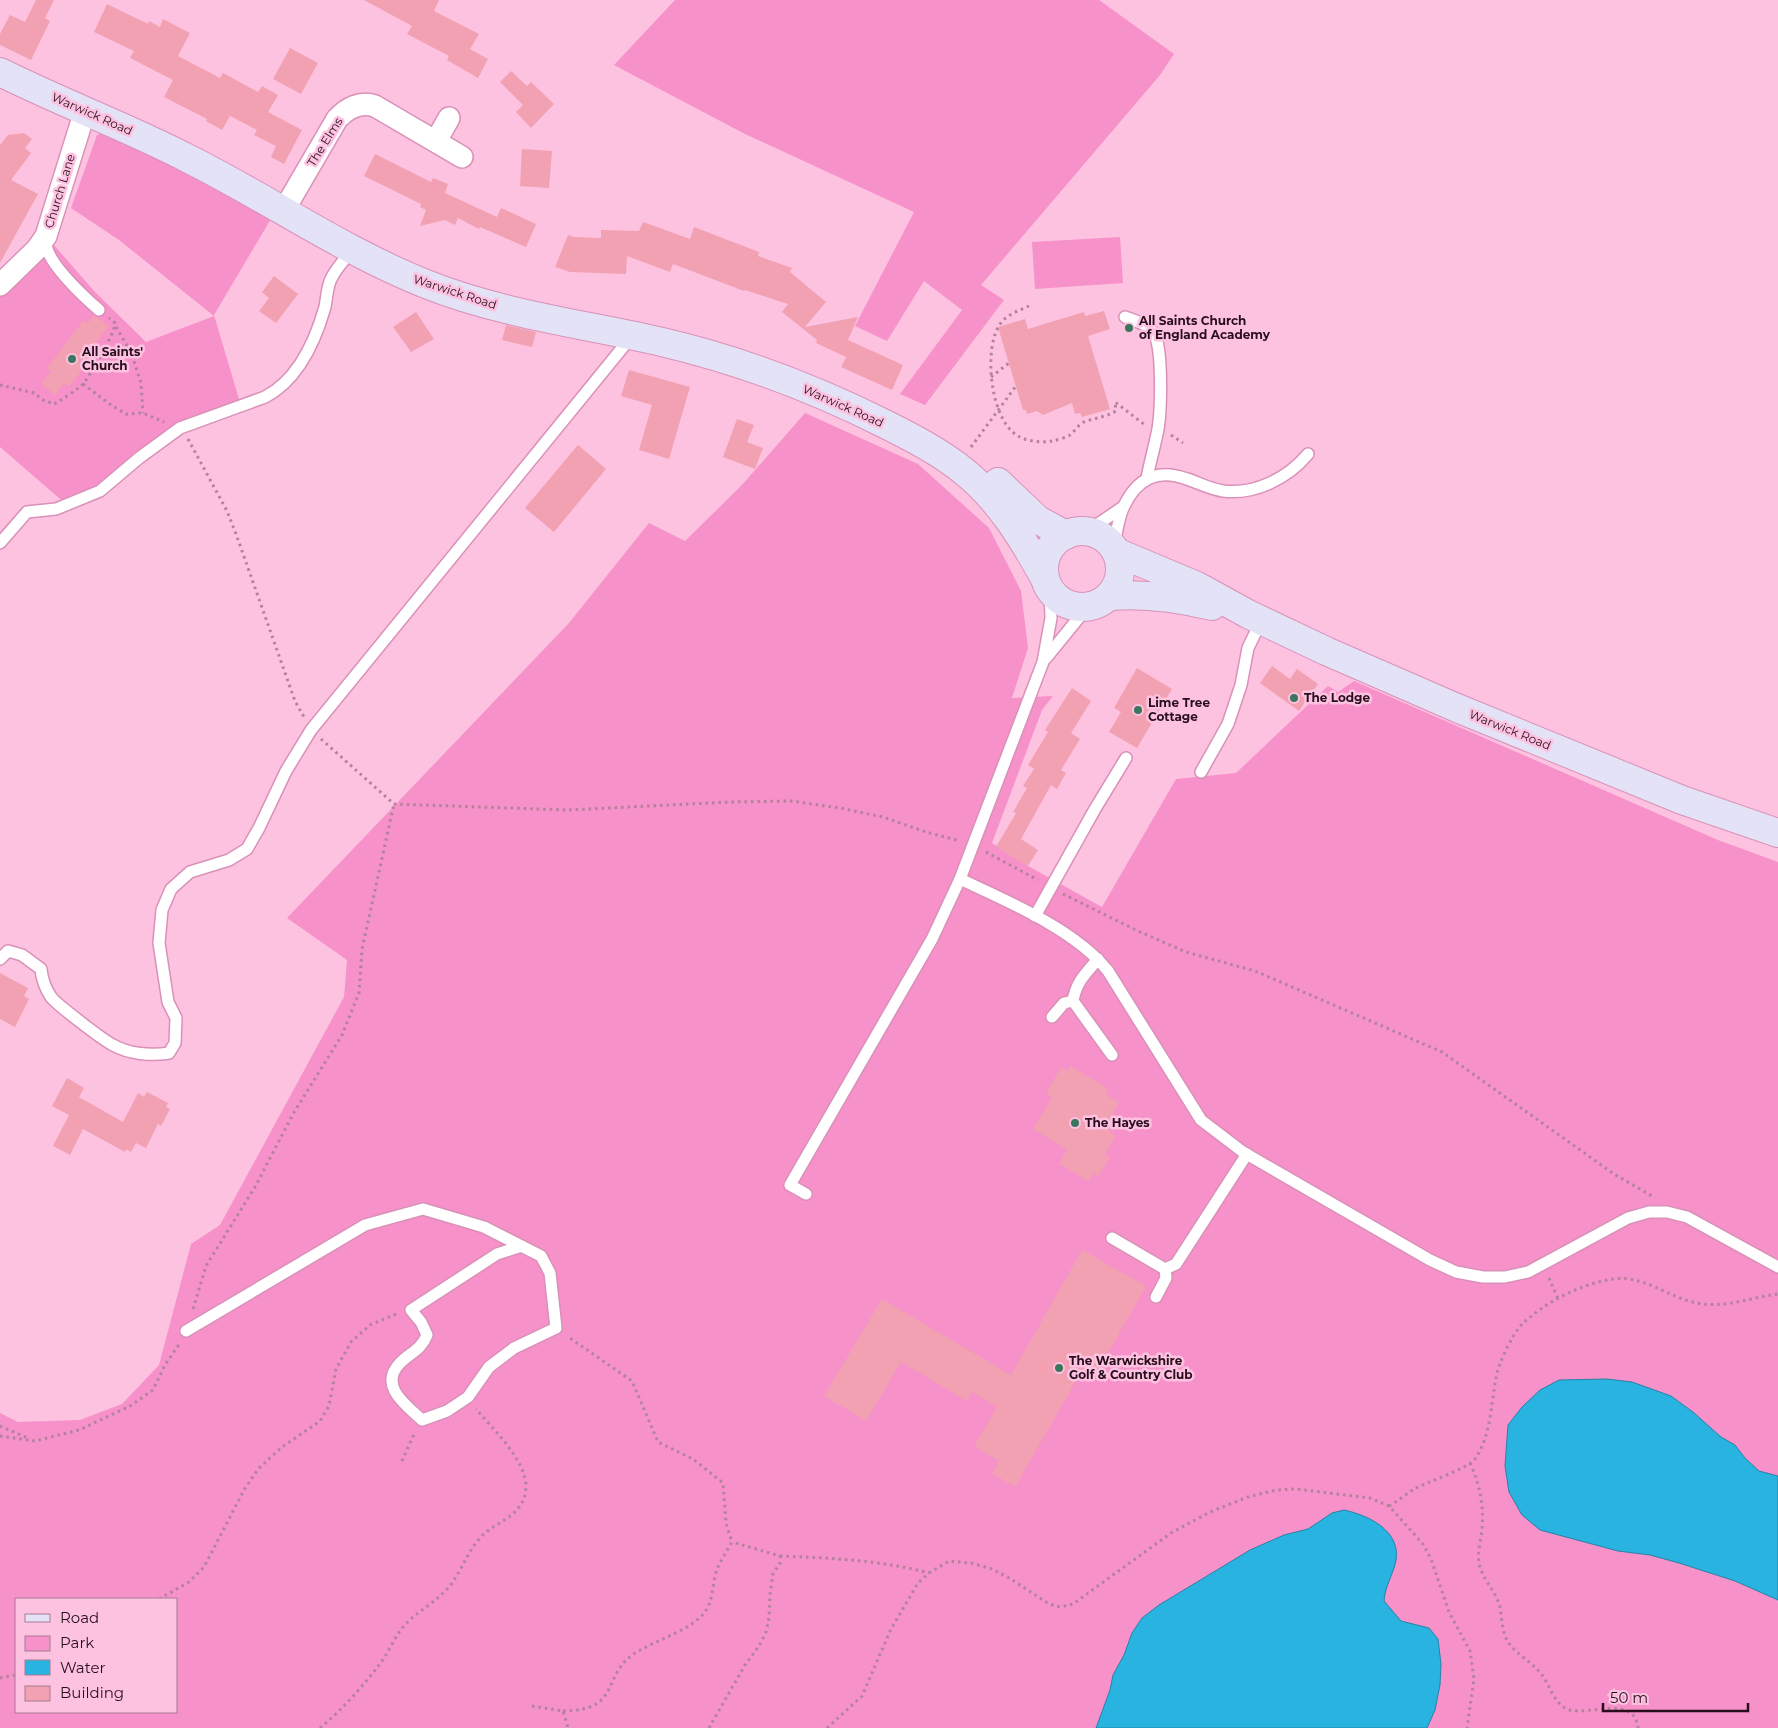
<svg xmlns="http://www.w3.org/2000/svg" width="1778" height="1728" font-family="Montserrat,sans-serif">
  <rect width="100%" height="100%" fill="#fec2e1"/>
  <!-- green -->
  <g fill="#f691c9" fill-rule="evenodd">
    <path d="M675 0H1099L1174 54 1160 75 981 285 1004 300 925 405 900 394 962 310 924 281 887 341 855 326 914 212 745 134 614 65Z"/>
    <path d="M111 130 275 212 214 315 241 406 170 435 100 491 66 504 0 447V285L46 236 95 292 146 342 214 316 119 240 71 208 97 135Z"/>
    <path d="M1120 237 1123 283 1035 289 1032 242Z"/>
    <path d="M805 413 918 464 989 528 1021 591 1028 648 1012 698 1053 696 1042 710 992 843 1028 866 1102 907 1176 779 1236 773 1328 686 1338 692 1354 681 1718 840 1778 862V1728H0V1413L18 1422 80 1420 122 1404 159 1365 191 1244 220 1225 344 997 347 960 287 918 569 623 649 523 685 541 742 485ZM16 1599H176V1712H16Z"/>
  </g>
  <!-- water -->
  <g fill="#28b3e1" stroke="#2882a6">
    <path d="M1607 1379 1632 1382 1671 1396 1693 1412 1721 1437 1735 1445 1745 1458 1759 1471 1778 1476V1600L1735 1581 1679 1563 1650 1555 1618 1551 1540 1530 1522 1515 1509 1492 1505 1466 1508 1425 1522 1407 1540 1390 1559 1380Z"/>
    <path d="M1344 1510C1372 1516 1406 1534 1394 1568 1390 1580 1385 1588 1384 1601L1401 1621 1429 1628 1438 1639 1441 1664 1440 1685 1435 1710 1427 1728H1096L1110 1690 1113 1675 1124 1655 1132 1633 1142 1618 1159 1605 1250 1550 1284 1535 1308 1529 1332 1513Z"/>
  </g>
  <!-- building -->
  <g fill="#f1a1b1">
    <path d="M36 0H54L45 18 50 21 31 60 0 45V34L10 15 25 22Z"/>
    <path d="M364 0H439L434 11 479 34 470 49 488 59 478 78 447 60 449 56 407 34 412 26Z"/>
    <path d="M107 4 148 24 149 21 160 27 163 19 190 33 178 56 220 78 223 73 258 92 262 86 278 95 268 112 302 130 284 164 271 157 276 146 254 135 257 130 230 116 222 130 206 121 207 119 164 97 173 80 130 58 134 51 94 32Z"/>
    <path d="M290 48 318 63 301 94 273 79Z"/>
    <path d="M511 71 527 86 531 82 554 104 531 128 516 112 523 105 500 82Z"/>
    <path d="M24 133 32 139 25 148 31 153 11 180 38 194 0 263V145L8 135Z"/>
    <path d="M522 149 552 151 549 188 520 186Z"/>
    <path d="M375 154 431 182 433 178 448 184 445 193 497 217 501 208 536 224 526 247 480 227 479 229 458 218 455 225 445 220 420 226 426 210 420 207 421 204 364 176Z"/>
    <path d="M643 222 690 239 694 227 759 252 758 256 792 268 790 272 826 302 805 327 858 317 848 340 903 365 892 390 841 367 846 357 816 343 817 340 782 312 788 304 745 290 744 291 673 264 670 272 627 256 626 274 570 272 555 267 568 235 574 237 601 238V230L639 231Z"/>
    <path d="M274 276 298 294 276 323 259 311 269 298 262 292Z"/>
    <path d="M1104 311 1110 329 1088 336 1110 409 1082 417 1080 413 1075 414 1072 403 1043 415 1037 411 1027 414 1026 410H1023L998 327 1025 319 1028 329 1084 312 1085 316Z"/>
    <path d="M416 312 434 339 411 352 393 327Z"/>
    <path d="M94 315 109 326 93 347 97 350 69 387 65 383 55 395 41 384 51 371 47 368 84 320 88 323Z"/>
    <path d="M506 325 536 332 532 347 502 340Z"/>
    <path d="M629 370 690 387 669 459 639 450 652 405 621 396Z"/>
    <path d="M737 419 754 425 747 442 763 448 755 469 723 457Z"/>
    <path d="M578 445 606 469 554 532 525 508Z"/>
    <path d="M1272 666 1290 679 1297 669 1318 684 1299 711 1260 683Z"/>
    <path d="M1137 668 1172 689 1137 748 1109 732 1121 712 1114 708Z"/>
    <path d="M1072 688 1091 701 1071 733 1080 739 1061 770 1066 773 1057 789 1051 785 1021 839 1038 850 1028 866 996 847 1016 813 1013 812 1027 788 1023 786 1034 769 1028 765 1048 732 1045 730Z"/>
    <path d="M0 973 28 988 24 996 29 999 15 1027 0 1019Z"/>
    <path d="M1070 1066 1109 1089 1106 1095 1119 1102 1112 1115 1117 1118 1109 1132 1116 1136 1105 1155 1110 1158 1098 1177 1093 1173 1088 1181 1059 1164 1067 1150 1065 1148 1033 1129 1052 1097 1046 1093 1061 1067 1068 1071Z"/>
    <path d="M67 1078 84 1088 79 1097 123 1122 138 1093 144 1097 147 1092 168 1103 166 1107 170 1109 161 1126 158 1124 146 1148 136 1143 131 1152 126 1149 125 1152 83 1129 70 1155 53 1146 69 1115 52 1106Z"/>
    <path d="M1082 1250 1146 1286 1093 1379 1081 1372 1015 1487 992 1473 999 1461 974 1446 997 1407 972 1392 967 1401 901 1362 866 1421 824 1396 882 1299 1011 1375Z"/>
  </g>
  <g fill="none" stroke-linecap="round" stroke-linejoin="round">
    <!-- lane casing -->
    <g stroke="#d991b8" stroke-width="14">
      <g id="lane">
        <path d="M46 237C46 241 46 246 47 249 53 268 84 297 99 310"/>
        <path d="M1125 317C1136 321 1148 324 1154 334 1163 348 1161 411 1158 429 1155 445 1150 462 1147 478"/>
        <path d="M1081 531 1098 524 1123 507"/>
        <path d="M0 543 27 512 56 509 100 491 139 458 180 428 265 397C298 380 315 342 325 307 327 297 327 285 332 277 337 267 346 258 353 249"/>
        <path d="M1113 547C1117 534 1118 517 1124 506 1137 479 1157 468 1187 479 1199 483 1210 489 1223 491 1255 495 1288 478 1308 454"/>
        <path d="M1050 591 1051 618 1043 662 960 879C1007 901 1076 930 1108 971L1201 1120 1243 1152 1430 1260 1456 1272 1483 1277H1505L1528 1272 1628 1218 1649 1212H1667L1687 1217 1778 1267"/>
        <path d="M1046 658 1081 615 1096 606"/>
        <path d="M1201 772 1228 724 1241 685 1248 648 1261 621"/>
        <path d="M1035 916 1095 809 1126 758"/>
        <path d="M0 959 8 951 22 955 41 969C42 980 45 988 51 997 56 1004 103 1040 113 1045 129 1054 151 1056 169 1053L175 1043 176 1018 168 1002 159 943 162 910 171 889 190 872 229 860 247 849 259 828 286 771 311 730 632 336"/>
        <path d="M1098 959C1086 973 1076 982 1073 1001L1112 1055"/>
        <path d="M1052 1017 1064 1003 1073 1001"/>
        <path d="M806 1194 790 1185 932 939 960 879"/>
        <path d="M1112 1238 1165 1269 1176 1264 1247 1154"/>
        <path d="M1156 1297 1166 1278 1165 1269"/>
        <path d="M186 1331 365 1225 423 1209 484 1227 541 1256 550 1273 556 1328 514 1348 489 1367 468 1397 447 1411 422 1420C406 1405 378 1386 400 1363 411 1352 421 1350 427 1335L421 1322 411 1310 497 1254 522 1246"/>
      </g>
    </g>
    <!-- street casing -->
    <g stroke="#d991b8" stroke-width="24">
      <g id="street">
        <path d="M436 141 449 118"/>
        <path d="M284 210 337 119C347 108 360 101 375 106L462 157"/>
        <path d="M0 285 37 249 46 236 85 111"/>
      </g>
    </g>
    <!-- secondary casing -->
    <g stroke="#d991b8" stroke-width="30">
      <g id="secondary">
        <path d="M0 72C62 103 127 127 189 159 269 199 343 251 426 284 501 314 583 324 662 342 739 360 815 389 885 424 913 438 942 453 966 473 1000 501 1023 539 1044 577"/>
        <path d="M998 482 1038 520 1066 535"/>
        <circle cx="1082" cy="569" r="38"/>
        <path d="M1116 552 1197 586 1248 614 1326 651 1457 708 1682 800 1778 833"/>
        <path d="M1110 596C1145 593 1178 598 1212 606"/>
      </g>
    </g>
    <!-- path -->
    <g stroke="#b2829c" stroke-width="3" stroke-dasharray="2.5 4" stroke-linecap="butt">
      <path d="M1029 306C1020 310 1006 315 1000 324 983 349 990 420 1018 436 1026 441 1042 443 1052 441 1057 440 1065 438 1070 435 1075 431 1078 425 1084 422 1095 418 1106 417 1116 411L1115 402 1145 425"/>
      <path d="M116 327 131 352 141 383 143 413"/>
      <path d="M991 377 1009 363"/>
      <path d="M83 384 111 405 126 414 143 413 164 422"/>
      <path d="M0 385 34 393 43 400 54 404C59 402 81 387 84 383 91 373 115 334 115 323L109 318"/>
      <path d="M1171 435 1183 443"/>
      <path d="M188 439 227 511 236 534 295 701 304 717"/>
      <path d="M971 447 1016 386"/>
      <path d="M321 739 394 804 568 810 730 802 791 801 840 808 883 817 926 832 960 841"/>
      <path d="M986 852 1038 880"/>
      <path d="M1063 894 1138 931 1186 952 1255 971 1442 1052 1614 1174 1652 1196"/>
      <path d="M1549 1278 1558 1299"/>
      <path d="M193 1309 206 1266 255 1187 293 1114 342 1035 359 993 362 949 394 804"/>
      <path d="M0 1426 30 1439"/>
      <path d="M0 1436 35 1441 79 1430 130 1406 153 1390 165 1365 180 1343"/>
      <path d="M402 1461 415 1432"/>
      <path d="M1470 1463C1480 1485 1484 1505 1482 1529 1481 1540 1477 1552 1479 1563 1482 1579 1496 1591 1500 1607 1502 1620 1502 1637 1512 1647 1521 1657 1534 1664 1542 1675 1551 1687 1554 1705 1570 1710 1590 1715 1635 1695 1638 1728"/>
      <path d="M1389 1506C1398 1501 1406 1494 1414 1489 1427 1482 1469 1468 1475 1459 1491 1436 1491 1404 1496 1378 1498 1364 1512 1335 1522 1324 1546 1302 1580 1284 1613 1279 1645 1274 1672 1301 1703 1304 1729 1307 1753 1297 1778 1294"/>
      <path d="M780 1556C830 1558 880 1560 929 1573"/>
      <path d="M159 1599 189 1582 204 1567 244 1490 258 1469 282 1447 320 1421 329 1406 336 1369 351 1342 370 1325 399 1313"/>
      <path d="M0 1678 16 1675"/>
      <path d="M532 1706 563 1711 568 1728"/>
      <path d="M563 1711C623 1710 600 1676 635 1653 654 1641 691 1630 704 1613 714 1601 712 1583 717 1569 721 1560 727 1551 732 1542L726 1523 723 1483 693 1459 658 1442 632 1381 567 1336"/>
      <path d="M320 1728C343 1709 364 1685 382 1661 390 1650 395 1636 404 1626 418 1610 439 1601 452 1583 462 1569 468 1551 480 1538 496 1520 525 1517 526 1487 526 1460 493 1429 476 1409"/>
      <path d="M709 1728 745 1665 759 1646 766 1632 769 1618 770 1594 773 1574 780 1563V1556L732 1542"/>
      <path d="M827 1728 862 1696 891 1629 918 1583 929 1573 949 1561 971 1563 992 1569 1011 1579 1049 1604 1060 1607 1073 1604 1171 1533 1210 1512 1248 1497 1276 1490 1296 1489 1370 1498 1389 1506 1423 1544 1431 1559 1449 1612 1470 1651 1474 1679 1467 1728"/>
    </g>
    <!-- lane -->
    <use href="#lane" stroke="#fff" stroke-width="11"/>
    <!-- street -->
    <use href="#street" stroke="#fff" stroke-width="21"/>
    <!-- secondary -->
    <use href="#secondary" stroke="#e3e2f6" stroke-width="28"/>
  </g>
  <!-- markers -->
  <g fill="#3a755e" stroke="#fec2e1" stroke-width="2">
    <circle cx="1129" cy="328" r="5"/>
    <circle cx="72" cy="359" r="5"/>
    <circle cx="1294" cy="698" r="5"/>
    <circle cx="1138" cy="710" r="5"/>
    <circle cx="1075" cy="1123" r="5"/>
    <circle cx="1059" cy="1368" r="5"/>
  </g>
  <g text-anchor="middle" stroke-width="5" stroke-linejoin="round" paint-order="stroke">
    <!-- street labels -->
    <g font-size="12" fill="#280e1d" stroke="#fec2e1">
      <text transform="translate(92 114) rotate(24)" y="4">Warwick Road</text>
      <text transform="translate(325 142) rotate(-58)" y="4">The Elms</text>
      <text transform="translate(60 191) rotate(-73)" y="4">Church Lane</text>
      <text transform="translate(455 292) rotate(18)" y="4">Warwick Road</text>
      <text transform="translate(843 406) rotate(24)" y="4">Warwick Road</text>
      <text transform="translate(1510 730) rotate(22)" y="4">Warwick Road</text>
    </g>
    <!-- poi labels -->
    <g font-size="12" font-weight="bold" fill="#280e1d" stroke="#fec2e1" text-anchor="start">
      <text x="1139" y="325">All Saints Church<tspan x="1139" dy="14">of England Academy</tspan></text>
      <text x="82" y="356">All Saints'<tspan x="82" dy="14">Church</tspan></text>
      <text x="1304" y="702">The Lodge</text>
      <text x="1148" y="707">Lime Tree<tspan x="1148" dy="14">Cottage</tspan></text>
      <text x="1085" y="1127">The Hayes</text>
      <text x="1069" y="1365">The Warwickshire<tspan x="1069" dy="14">Golf &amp; Country Club</tspan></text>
    </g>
  </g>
  <!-- legend -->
  <rect x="15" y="1598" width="162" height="115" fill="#fec2e1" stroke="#a87a93"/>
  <rect x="25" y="1614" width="25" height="8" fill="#e3e2f6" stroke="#a87a93"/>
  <text x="60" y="1623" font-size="15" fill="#280e1d">Road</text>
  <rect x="25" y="1636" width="25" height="15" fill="#f691c9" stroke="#a87a93"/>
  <text x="60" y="1648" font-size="15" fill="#280e1d">Park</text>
  <rect x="25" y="1660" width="25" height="15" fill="#28b3e1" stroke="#a87a93"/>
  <text x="60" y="1673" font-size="15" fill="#280e1d">Water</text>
  <rect x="25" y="1686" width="25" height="15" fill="#f1a1b1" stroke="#a87a93"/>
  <text x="60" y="1698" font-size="15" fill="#280e1d">Building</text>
  <!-- scale -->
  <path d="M1603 1703v8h145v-8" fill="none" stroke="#280e1d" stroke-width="2.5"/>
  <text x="1610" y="1703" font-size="15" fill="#280e1d" stroke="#fec2e1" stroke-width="4" paint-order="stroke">50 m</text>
</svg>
